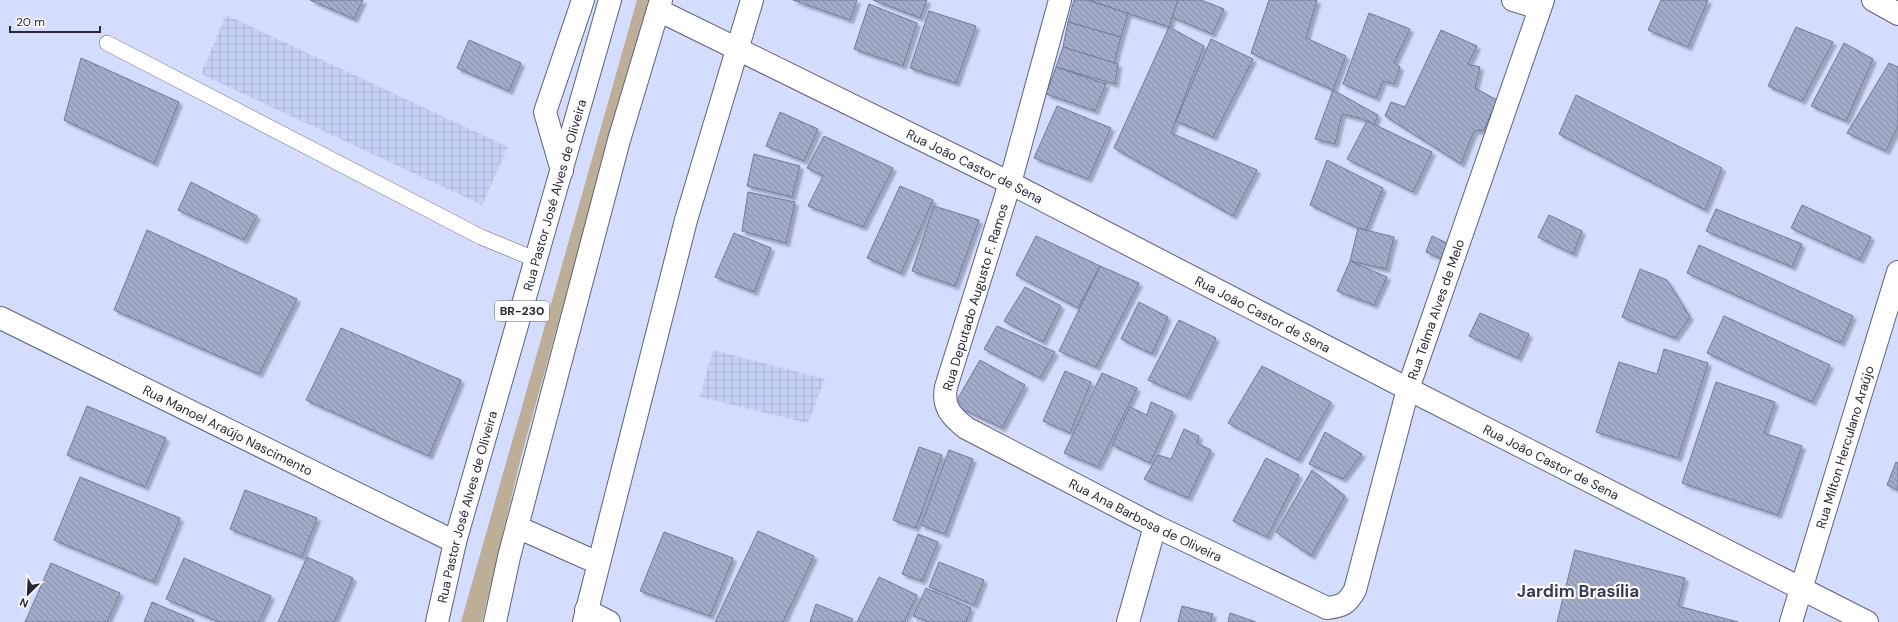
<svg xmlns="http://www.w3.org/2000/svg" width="1898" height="622" font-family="'DM Sans',sans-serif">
  <defs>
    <pattern id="industrial-grid" width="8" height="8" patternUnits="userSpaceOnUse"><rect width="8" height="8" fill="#c6d1f7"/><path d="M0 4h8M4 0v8" fill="none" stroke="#aab3d4"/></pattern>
    <pattern id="building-back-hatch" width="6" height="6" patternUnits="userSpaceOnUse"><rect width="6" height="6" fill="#a2abca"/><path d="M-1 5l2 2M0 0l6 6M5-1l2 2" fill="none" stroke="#848ba5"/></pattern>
    <filter id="shadow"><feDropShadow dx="3.5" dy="3.5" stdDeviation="1" flood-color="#0004"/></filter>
  </defs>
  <rect width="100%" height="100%" fill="#d4ddfe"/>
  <!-- industrial -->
  <g fill="url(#industrial-grid)">
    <path d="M226 15 508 147 482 205 201 74Z"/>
    <path d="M713 350 825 379 808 423 700 397Z"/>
  </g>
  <!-- grass -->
  <path fill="#bdaf95" d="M637 0H650L639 32 521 457 482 622H461Z"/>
  <!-- building -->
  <g fill="url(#building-back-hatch)" stroke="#727a97" filter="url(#shadow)">
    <path d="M310 0H363L354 19Z"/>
    <path d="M793 0H857L850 20Z"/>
    <path d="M873 0H927L920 18Z"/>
    <path d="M1074 0H1088L1128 13 1121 37 1068 22Z"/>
    <path d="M1088 0H1178L1169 27Z"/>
    <path d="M1178 0H1201L1224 9 1212 34 1172 17Z"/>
    <path d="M1269 0H1317L1306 38 1346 56 1333 90 1251 53Z"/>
    <path d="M1661 0H1708L1688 47 1648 30Z"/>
    <path d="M869 4 917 23 903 66 854 49Z"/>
    <path d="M929 11 976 26 956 83 910 68Z"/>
    <path d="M1369 13 1410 29 1394 63 1400 67 1394 84 1383 81 1376 98 1343 84Z"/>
    <path d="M1068 22 1121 37 1114 63 1063 47Z"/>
    <path d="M1169 27 1204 46 1171 133 1257 170 1233 216 1114 148Z"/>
    <path d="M1796 27 1833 42 1802 101 1768 86Z"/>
    <path d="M1441 30 1477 46 1468 64 1480 67 1475 88 1497 100 1484 130 1474 131 1461 164 1385 116 1391 102 1405 107Z"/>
    <path d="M1211 39 1253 59 1213 137 1176 121Z"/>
    <path d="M469 40 521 63 509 91 457 68Z"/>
    <path d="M1844 43 1873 59 1846 121 1811 106Z"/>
    <path d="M1063 47 1118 64 1115 84 1056 67Z"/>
    <path d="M81 58 179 102 154 163 64 120Z"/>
    <path d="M1889 63 1898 67V126L1886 151 1847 133Z"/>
    <path d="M1056 67 1106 84 1095 111 1046 94Z"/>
    <path d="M1333 90 1378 115 1374 125 1362 119 1342 114 1335 144 1315 139Z"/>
    <path d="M1576 95 1722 168 1705 210 1559 134Z"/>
    <path d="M1057 106 1111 128 1088 179 1034 158Z"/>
    <path d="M780 112 818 129 804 161 766 146Z"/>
    <path d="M1367 121 1432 152 1413 192 1347 159Z"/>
    <path d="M824 136 893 168 863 227 808 206 823 176 807 168Z"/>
    <path d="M754 154 800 166 792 197 747 186Z"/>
    <path d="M1327 160 1383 188 1366 230 1358 228 1310 205Z"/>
    <path d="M191 182 257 216 244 240 178 210Z"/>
    <path d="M900 186 933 200 901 273 867 258Z"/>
    <path d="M748 192 795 202 786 243 742 231Z"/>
    <path d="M1802 205 1871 237 1860 260 1791 228Z"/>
    <path d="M934 206 979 220 955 286 912 271Z"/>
    <path d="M1716 209 1802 244 1792 267 1706 231Z"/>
    <path d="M1549 215 1582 231 1573 254 1538 237Z"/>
    <path d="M1358 228 1394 237 1386 269 1350 261Z"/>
    <path d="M147 230 297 299 259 374 114 310Z"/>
    <path d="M734 233 771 248 754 292 715 277Z"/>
    <path d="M1036 236 1100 266 1078 308 1016 275Z"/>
    <path d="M1432 236 1451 245 1446 261 1426 252Z"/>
    <path d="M1699 245 1853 316 1841 343 1687 273Z"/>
    <path d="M1350 261 1387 277 1374 305 1337 291Z"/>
    <path d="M1100 266 1139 283 1096 367 1059 351Z"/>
    <path d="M1640 269 1667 280 1690 317 1675 338 1622 317Z"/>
    <path d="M1025 287 1061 306 1043 342 1004 321Z"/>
    <path d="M1139 302 1168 317 1152 354 1121 339Z"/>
    <path d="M1480 313 1529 334 1518 358 1469 336Z"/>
    <path d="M1724 316 1830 365 1812 402 1707 353Z"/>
    <path d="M1179 320 1216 338 1187 397 1148 380Z"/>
    <path d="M997 326 1055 352 1040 378 984 349Z"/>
    <path d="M341 328 461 380 429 456 306 400Z"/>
    <path d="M1664 349 1708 363 1678 458 1596 432 1619 362 1657 374Z"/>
    <path d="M980 360 1025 385 1002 428 954 405Z"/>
    <path d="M1262 366 1331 402 1298 460 1228 423Z"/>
    <path d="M1065 371 1091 382 1070 433 1043 421Z"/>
    <path d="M1102 373 1137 388 1098 467 1064 453Z"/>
    <path d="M1716 382 1775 402 1764 433 1802 446 1778 515 1682 483Z"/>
    <path d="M1151 402 1173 412 1150 463 1112 445 1130 407 1147 415Z"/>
    <path d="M87 406 166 438 145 487 67 455Z"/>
    <path d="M1184 429 1199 436 1197 443 1211 450 1188 498 1144 479 1158 455 1171 459Z"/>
    <path d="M1325 432 1362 454 1343 479 1309 464Z"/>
    <path d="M919 447 942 455 916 528 893 520Z"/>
    <path d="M949 450 973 459 945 534 921 525Z"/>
    <path d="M1266 458 1299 475 1267 537 1233 521Z"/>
    <path d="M1896 462 1898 463V490L1887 485Z"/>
    <path d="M1312 470 1345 496 1311 556 1276 532Z"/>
    <path d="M80 477 180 518 154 582 54 540Z"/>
    <path d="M245 490 317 518 302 557 230 529Z"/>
    <path d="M758 531 814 556 783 622H715Z"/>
    <path d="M664 532 733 558 710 616 640 591Z"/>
    <path d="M918 534 938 542 922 581 902 574Z"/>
    <path d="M1575 550 1685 578 1678 606 1738 622H1557Z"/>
    <path d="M307 557 353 578 334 622H278Z"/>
    <path d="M184 558 271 596 259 622H219L166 599Z"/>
    <path d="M939 562 984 580 974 605 929 587Z"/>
    <path d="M51 563 120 593 107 622H25Z"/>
    <path d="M879 577 917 595 904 622H857Z"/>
    <path d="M926 588 971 608 966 622H929L913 616Z"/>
    <path d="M152 602 194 620 193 622H144Z"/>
    <path d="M816 604 853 619 851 622H810Z"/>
    <path d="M1182 606 1213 614 1210 622H1178Z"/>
    <path d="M1230 613 1256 622H1228Z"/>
  </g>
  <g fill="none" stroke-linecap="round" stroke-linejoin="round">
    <!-- lane casing -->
    <g stroke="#5b627f" stroke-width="16">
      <path id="lane" d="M107 43 481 237 537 260"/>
    </g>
    <!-- street casing -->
    <g stroke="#5b627f" stroke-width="24">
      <g id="street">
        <path id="s1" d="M1060 0 1010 183 946 387C942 407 952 417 966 428L1155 526 1327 608C1343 606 1347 604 1355 590L1408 389 1543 0"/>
        <path d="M1513 0 1539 8"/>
        <path d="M1873 0 1898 14"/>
        <path id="s2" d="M658 10 1010 183 1408 389 1867 622"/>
        <path d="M562 171 545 112 583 0"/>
        <path id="s3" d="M1 318 455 542"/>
        <path d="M517 527 598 563"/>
        <path d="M586 610 609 622"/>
        <path d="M584 622 686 220 752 0"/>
        <path d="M1128 622 1155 526"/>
        <path id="s4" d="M1791 622 1898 272"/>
      </g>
    </g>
    <!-- highway casing -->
    <g stroke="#5b627f" stroke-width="24">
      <g id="highway">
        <path id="s5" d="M437 622 455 542 610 0"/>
        <path d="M495 622 509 557 619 140 661 0"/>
      </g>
    </g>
    <!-- lane -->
    <use href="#lane" stroke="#fff" stroke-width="15"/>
    <!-- street -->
    <use href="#street" stroke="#fff" stroke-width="22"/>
    <!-- highway -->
    <use href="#highway" stroke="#fff" stroke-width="22"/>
  </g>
  <g text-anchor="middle" stroke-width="4" stroke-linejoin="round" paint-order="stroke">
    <!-- shield labels -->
    <rect fill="#fff" stroke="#676972" stroke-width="1" x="495" y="301" width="54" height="20" rx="3"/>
    <g font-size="12" font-weight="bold" fill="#262935">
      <text x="522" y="315">BR-230</text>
    </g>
    <!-- street labels -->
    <g font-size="13" fill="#262935" stroke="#fff">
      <text dy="5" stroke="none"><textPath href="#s2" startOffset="353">Rua João Castor de Sena</textPath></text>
      <text dy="5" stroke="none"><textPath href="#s5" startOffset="443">Rua Pastor José Alves de Oliveira</textPath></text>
      <text transform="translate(975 297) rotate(-73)" y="5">Rua Deputado Augusto F. Ramos</text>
      <text dy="5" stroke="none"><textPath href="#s1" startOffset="1183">Rua Telma Alves de Melo</textPath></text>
      <text dy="5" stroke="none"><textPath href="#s2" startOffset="677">Rua João Castor de Sena</textPath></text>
      <text dy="5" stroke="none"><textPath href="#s3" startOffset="253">Rua Manoel Araújo Nascimento</textPath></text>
      <text dy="5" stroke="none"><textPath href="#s4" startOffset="183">Rua Milton Herculano Araújo</textPath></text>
      <text dy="5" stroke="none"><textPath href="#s2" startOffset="1001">Rua João Castor de Sena</textPath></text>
      <text dy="5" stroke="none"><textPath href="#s5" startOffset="119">Rua Pastor José Alves de Oliveira</textPath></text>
      <text dy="5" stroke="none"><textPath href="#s1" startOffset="654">Rua Ana Barbosa de Oliveira</textPath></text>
    </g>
    <!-- district labels -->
    <g font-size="17" font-weight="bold" fill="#353c56" stroke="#fff">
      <text x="1578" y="597">Jardim Brasília</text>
    </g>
  </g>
  <!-- north arrow -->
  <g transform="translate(28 594) rotate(204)" stroke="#ffffff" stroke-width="3" paint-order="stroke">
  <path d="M0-3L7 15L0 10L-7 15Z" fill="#262935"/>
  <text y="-6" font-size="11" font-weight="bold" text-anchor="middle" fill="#262935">N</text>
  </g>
  <!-- scale -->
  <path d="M10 26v6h90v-6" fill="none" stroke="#262935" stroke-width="2"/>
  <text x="16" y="26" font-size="12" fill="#262935" stroke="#ffffff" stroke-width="3" paint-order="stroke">20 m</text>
</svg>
